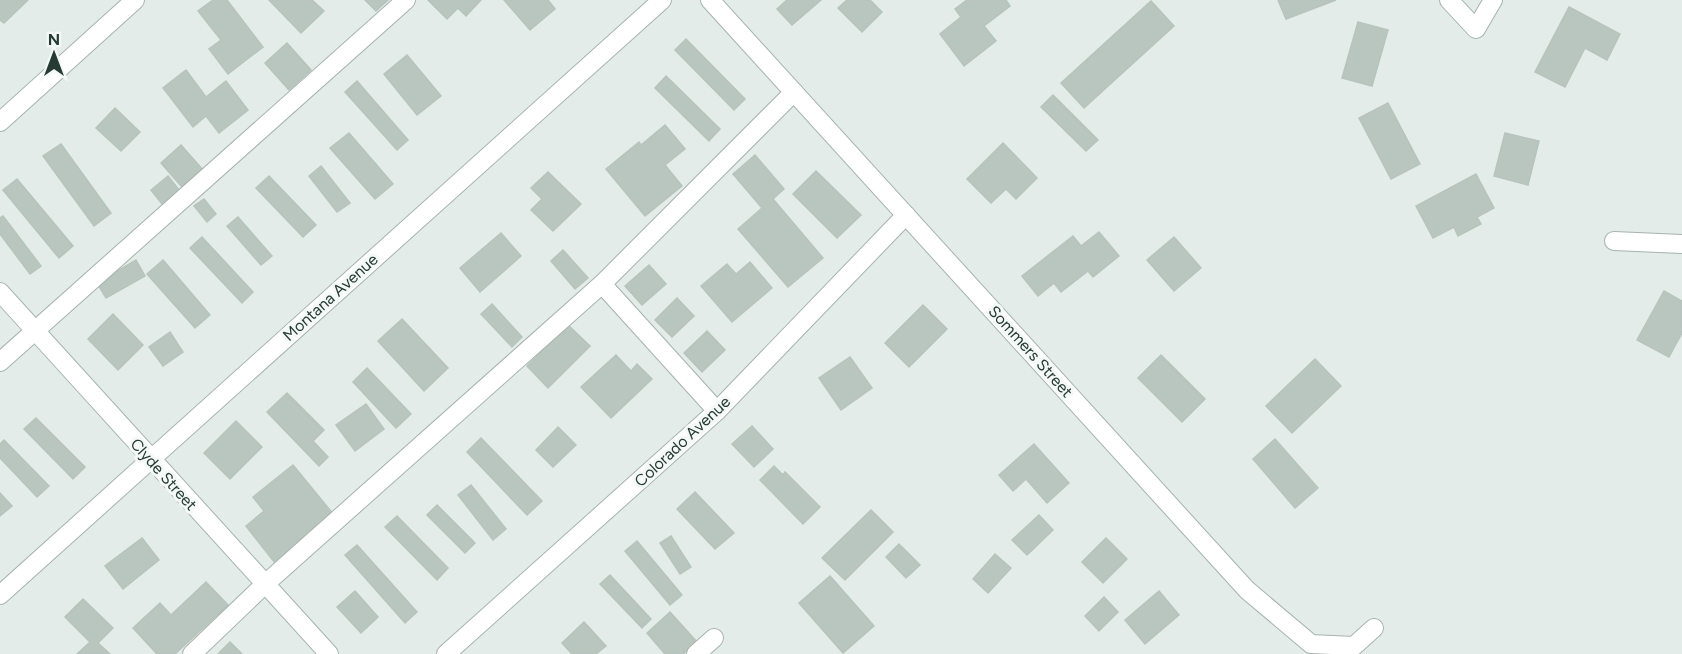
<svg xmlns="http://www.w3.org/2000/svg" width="1682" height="654" font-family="Figtree,sans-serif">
  <rect width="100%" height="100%" fill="#e3ece8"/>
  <!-- building -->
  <g fill="#b9c6c0" stroke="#b7c4be" stroke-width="1.5">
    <path d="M0 0H28L4 23 0 20Z"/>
    <path d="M213 0H227L263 47 228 74 209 49 221 40 198 11Z"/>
    <path d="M269 0H312L324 11 301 33Z"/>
    <path d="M365 0H388L376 11Z"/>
    <path d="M428 0H481L466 16 458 8 447 19Z"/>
    <path d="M504 0H548L555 9 530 30Z"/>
    <path d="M787 0H821L792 25 777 9Z"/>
    <path d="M847 0H870L882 12 862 32 838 8Z"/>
    <path d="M967 0H1006L1010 6 984 26 996 41 964 66 940 34 961 17 955 9Z"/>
    <path d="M1278 0H1336L1286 19Z"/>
    <path d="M1151 1 1174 26 1084 108 1061 83Z"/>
    <path d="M1569 7 1620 34 1607 60 1585 48 1565 87 1535 72Z"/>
    <path d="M1358 22 1388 30 1372 86 1342 78Z"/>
    <path d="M686 39 745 99 734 110 675 50Z"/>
    <path d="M287 43 311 70 289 90 265 63Z"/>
    <path d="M407 55 441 96 417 115 384 74Z"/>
    <path d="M186 70 206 97 226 81 248 110 219 133 206 116 193 127 163 88Z"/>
    <path d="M666 76 720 129 709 141 655 88Z"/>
    <path d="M357 81 408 140 397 150 345 92Z"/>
    <path d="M1053 95 1098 140 1086 151 1041 107Z"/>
    <path d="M1388 103 1420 164 1391 179 1359 118Z"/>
    <path d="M115 108 140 132 121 151 96 128Z"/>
    <path d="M665 125 685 149 665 165 682 186 645 216 606 169 639 142 641 145Z"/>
    <path d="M349 133 393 184 375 199 330 148Z"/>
    <path d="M1505 133 1539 141 1528 185 1494 176Z"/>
    <path d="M1003 143 1037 178 1016 199 1006 189 991 203 967 179Z"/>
    <path d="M61 144 111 213 94 226 43 156Z"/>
    <path d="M181 145 203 170 182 187 161 163Z"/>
    <path d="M755 155 784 189 773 199 823 258 788 287 738 229 762 208 733 174Z"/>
    <path d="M321 166 350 203 337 212 309 176Z"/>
    <path d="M816 171 861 215 837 238 793 194Z"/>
    <path d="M548 172 581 204 553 231 531 210 542 199 531 188Z"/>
    <path d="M1476 174 1494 208 1477 217 1481 224 1458 236 1454 227 1433 238 1416 206Z"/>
    <path d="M168 176 179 190 162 204 151 190Z"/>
    <path d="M269 176 316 225 303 237 256 188Z"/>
    <path d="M17 179 73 246 59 258 3 190Z"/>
    <path d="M204 199 216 214 207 222 194 206Z"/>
    <path d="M3 216 41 266 30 274 0 234V218Z"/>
    <path d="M238 217 272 256 261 265 227 226Z"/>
    <path d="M1099 232 1119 256 1093 277 1088 271 1061 292 1054 283 1038 296 1022 276 1073 236 1081 246Z"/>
    <path d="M501 233 521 256 480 292 460 268Z"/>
    <path d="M202 237 253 292 242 303 190 248Z"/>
    <path d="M1174 237 1201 268 1174 291 1147 260Z"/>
    <path d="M563 250 588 278 575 289 551 261Z"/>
    <path d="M136 260 145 276 106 298 97 283Z"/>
    <path d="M163 260 210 315 195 328 147 274Z"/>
    <path d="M750 262 772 288 732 322 701 286 727 264 736 274Z"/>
    <path d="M649 265 666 284 642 305 625 286Z"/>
    <path d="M1664 291 1682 301V333L1669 357 1637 340Z"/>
    <path d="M677 298 694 316 672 337 655 320Z"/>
    <path d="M492 304 522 337 512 347 481 314Z"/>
    <path d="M923 305 947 329 909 367 885 343Z"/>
    <path d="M113 314 143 345 118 370 88 339Z"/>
    <path d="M402 319 448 368 424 391 378 341Z"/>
    <path d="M568 325 590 346 548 388 527 366Z"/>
    <path d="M707 331 725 350 702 372 684 353Z"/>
    <path d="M170 332 183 352 163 366 149 347Z"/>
    <path d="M616 355 631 371 637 364 652 379 611 418 581 387Z"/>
    <path d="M1161 355 1205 399 1182 422 1138 378Z"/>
    <path d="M850 357 872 388 841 410 819 378Z"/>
    <path d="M1315 359 1341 386 1292 433 1266 406Z"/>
    <path d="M367 368 411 414 396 428 353 382Z"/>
    <path d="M287 393 324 430 313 441 328 457 319 466 267 412Z"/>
    <path d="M366 404 384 429 355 451 336 425Z"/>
    <path d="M36 418 85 467 73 479 24 429Z"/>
    <path d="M236 421 262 447 230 479 204 453Z"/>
    <path d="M752 426 773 449 754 467 732 444Z"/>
    <path d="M558 427 576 445 553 467 536 450Z"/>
    <path d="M481 438 542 501 527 515 467 452Z"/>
    <path d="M1275 439 1318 488 1295 508 1253 459Z"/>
    <path d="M4 440 49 486 37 497 0 458V444Z"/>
    <path d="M1034 444 1069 483 1047 503 1026 479 1013 491 999 475Z"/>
    <path d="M293 465 334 515 275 563 246 526 264 511 253 497Z"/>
    <path d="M774 466 783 475 785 472 820 507 803 524 760 480Z"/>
    <path d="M471 485 506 529 493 540 458 495Z"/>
    <path d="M695 492 734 533 715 549 677 509Z"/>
    <path d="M0 493 12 506 0 516Z"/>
    <path d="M437 505 475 543 465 553 427 515Z"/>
    <path d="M871 510 893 532 845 580 822 558Z"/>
    <path d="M1039 515 1053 530 1027 555 1012 540Z"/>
    <path d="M397 516 448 568 437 580 385 527Z"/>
    <path d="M671 536 691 567 680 574 660 543Z"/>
    <path d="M142 538 159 560 123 589 105 566Z"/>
    <path d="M1106 538 1127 559 1103 583 1082 562Z"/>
    <path d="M637 541 682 595 670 605 625 551Z"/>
    <path d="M899 544 920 565 906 578 886 557Z"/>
    <path d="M357 545 417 612 405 623 345 555Z"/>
    <path d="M995 554 1011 568 988 593 973 579Z"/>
    <path d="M610 575 651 619 642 628 600 584Z"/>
    <path d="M830 576 874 626 843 653 799 603Z"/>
    <path d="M206 582 228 605 175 654H157L133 628 160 603 171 615Z"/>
    <path d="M355 591 378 617 361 633 337 607Z"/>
    <path d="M1159 591 1179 615 1145 644 1125 620Z"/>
    <path d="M1104 597 1118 612 1099 631 1085 616Z"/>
    <path d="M83 599 113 628 98 643 110 654H77L90 642 65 617Z"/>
    <path d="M670 612 697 642 683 654H665L647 633Z"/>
    <path d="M584 622 606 646 596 654H572L562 643Z"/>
    <path d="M230 642 242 654H218Z"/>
  </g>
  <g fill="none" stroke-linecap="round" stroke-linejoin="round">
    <!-- minor casing -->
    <g stroke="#a6b3ae" stroke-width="20">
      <g id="minor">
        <path d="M710 0 1247 590 1311 644 1354 646 1374 628"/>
        <path d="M1449 0 1476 29 1493 0"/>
        <path d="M0 122 135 0"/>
        <path d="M1614 241 1682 244"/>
        <path d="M602 284 717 411"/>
        <path d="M0 292 329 654"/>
        <path d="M0 362 406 0"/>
        <path d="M0 595 662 0"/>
        <path d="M192 654 264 585 602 284 794 92"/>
        <path d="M446 654 717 411 906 215"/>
        <path d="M696 654 714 638"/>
      </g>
    </g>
    <!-- minor -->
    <use href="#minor" stroke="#fff" stroke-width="18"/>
  </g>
  <g text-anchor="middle" stroke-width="6" stroke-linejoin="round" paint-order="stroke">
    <!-- street labels -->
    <g font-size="16" fill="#253b34" stroke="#f4f8f6">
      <text transform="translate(330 297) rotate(-42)" y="6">Montana Avenue</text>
      <text transform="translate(1031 351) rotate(48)" y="6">Sommers Street</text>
      <text transform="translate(682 441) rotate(-43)" y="6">Colorado Avenue</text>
      <text transform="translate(164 474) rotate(48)" y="6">Clyde Street</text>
    </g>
  </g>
  <!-- north arrow -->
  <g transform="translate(54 54)" stroke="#f4f8f6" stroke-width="4.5" paint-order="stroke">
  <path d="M0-4.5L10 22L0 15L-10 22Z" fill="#253b34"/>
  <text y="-9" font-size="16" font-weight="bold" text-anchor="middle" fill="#253b34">N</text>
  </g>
</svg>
